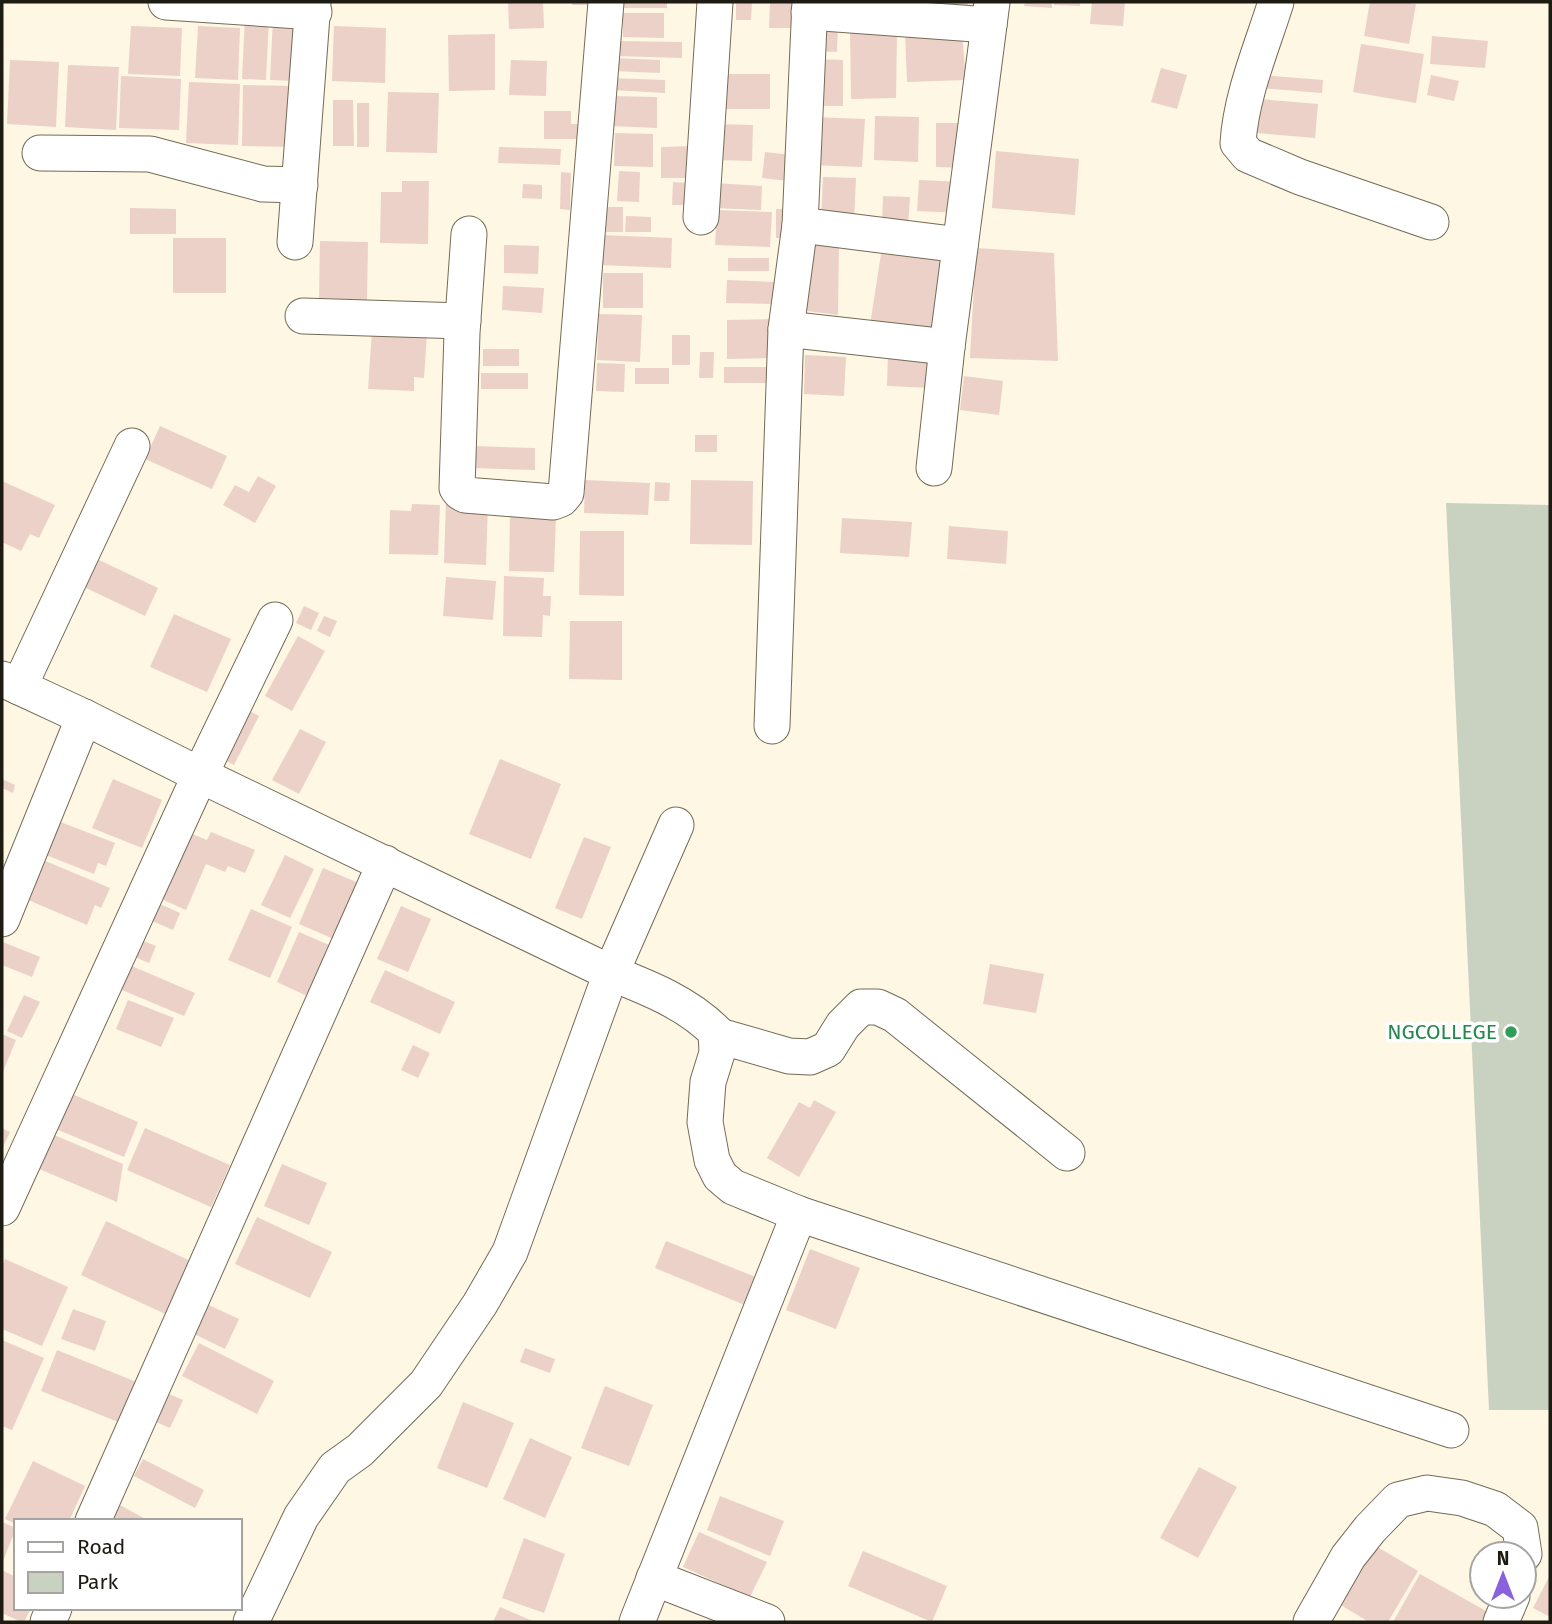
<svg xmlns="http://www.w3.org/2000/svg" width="1552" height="1624" font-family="'Fira Sans',sans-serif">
  <rect width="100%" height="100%" fill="#fef7e4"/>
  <!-- green -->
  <path fill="#c9d2c1" d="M1446 503 1550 505V1410H1489Z"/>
  <!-- building -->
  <g fill="#ecd1c9">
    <path d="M508 2H543L544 28 509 29Z"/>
    <rect x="572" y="2" width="30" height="3"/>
    <rect x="622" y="2" width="45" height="6"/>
    <path d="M736 2H752L751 20H736Z"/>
    <path d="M770 2H803L802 28H769Z"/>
    <path d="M934 2H968V11L934 10Z"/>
    <path d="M1025 2H1052V8L1024 6Z"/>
    <path d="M1054 2H1080V6L1054 5Z"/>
    <path d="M1092 2H1125L1123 26 1090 24Z"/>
    <path d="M1370 2H1402L1416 4 1409 44 1364 36Z"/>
    <path d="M623 13H664V38L623 37Z"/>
    <path d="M245 16 269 17 266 80 242 79Z"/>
    <path d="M273 17 298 19 295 81 270 80Z"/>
    <path d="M817 19 838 20 837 52 815 51Z"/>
    <path d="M131 26 182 28 180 76 128 74Z"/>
    <path d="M198 26 240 28 238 80 195 78Z"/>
    <path d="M334 26 386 28 385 83 332 81Z"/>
    <path d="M850 31 897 32 896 98 851 99Z"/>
    <path d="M905 33H962L966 80 907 82Z"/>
    <path d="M495 34V90L449 91 448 35Z"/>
    <path d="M1432 36 1488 41 1485 68 1430 64Z"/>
    <path d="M616 41 682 42V58L616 56Z"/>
    <path d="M1361 44 1424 54 1416 103 1353 92Z"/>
    <path d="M613 58 660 60V73L613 71Z"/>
    <path d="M819 59 843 60V106H815Z"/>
    <path d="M10 60 59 62 56 127 7 124Z"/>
    <path d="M511 60 547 61 546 96 509 95Z"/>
    <path d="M68 65 119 67 116 130 65 127Z"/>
    <path d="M1161 68 1187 75 1177 109 1151 102Z"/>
    <rect x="717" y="74" width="53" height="35"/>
    <path d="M1260 75 1323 80 1322 93 1259 88Z"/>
    <path d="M1431 75 1459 81 1454 101 1427 95Z"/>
    <path d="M121 76 181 79 179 130 119 128Z"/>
    <path d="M612 78 665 80V93L612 90Z"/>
    <path d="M189 82 240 84 238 145 186 143Z"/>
    <path d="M243 85 294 86 293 147 242 146Z"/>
    <path d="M388 92 439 93 437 153 386 152Z"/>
    <path d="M612 96 657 97V128L611 126Z"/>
    <path d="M1259 99 1318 104 1315 138 1256 133Z"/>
    <path d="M333 100H353L354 146H333Z"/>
    <rect x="357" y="103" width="12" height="44"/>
    <path d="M544 111H571V124H578V139H544Z"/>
    <path d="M875 116 919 117 918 162 874 160Z"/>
    <path d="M812 117 865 119 862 167 810 165Z"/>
    <path d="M936 123H969V168L936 167Z"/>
    <path d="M715 124 753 125 752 161 714 160Z"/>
    <path d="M615 133 653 134V167L614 166Z"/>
    <path d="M693 146 691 178H661V147Z"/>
    <path d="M499 147 561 149 560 165 498 163Z"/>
    <path d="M996 151 1079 159 1075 215 992 208Z"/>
    <path d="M765 152 800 156 797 182 762 178Z"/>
    <path d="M619 171 640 172 639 202 617 201Z"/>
    <path d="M561 172 571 173 570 210 560 209Z"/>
    <path d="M823 177 856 178 854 222 821 221Z"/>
    <path d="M919 180 962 182 960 213 917 211Z"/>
    <path d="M402 181H429L428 244 380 243 381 192H402Z"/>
    <path d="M673 182 689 183 688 205H672Z"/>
    <path d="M715 183 762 186 761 210 714 208Z"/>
    <path d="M523 184 542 185V199L522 198Z"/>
    <path d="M883 196 910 197 908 226 882 225Z"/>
    <rect x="604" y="207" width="19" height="25"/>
    <path d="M130 208 176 209V234H130Z"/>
    <rect x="776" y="209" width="18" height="29"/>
    <path d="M717 210 772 212 770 247 715 245Z"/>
    <path d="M626 216 651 217V232H625Z"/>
    <path d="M602 235 672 238 671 268 600 265Z"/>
    <rect x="173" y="238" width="53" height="55"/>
    <path d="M320 241 368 242 367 300 319 298Z"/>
    <path d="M839 241 838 315 807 311V242Z"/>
    <path d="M504 245 539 246 538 274 504 273Z"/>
    <path d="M976 248 1054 253 1058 361 970 358Z"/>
    <path d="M881 254 948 259 937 334 870 325Z"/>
    <rect x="728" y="258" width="41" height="13"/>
    <rect x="603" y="273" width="40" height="35"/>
    <path d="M727 280 776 282 775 304 726 303Z"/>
    <path d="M503 286 544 288 542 313 502 310Z"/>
    <path d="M599 314 642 315 640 362 597 360Z"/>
    <path d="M775 319 776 358 727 359V320Z"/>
    <path d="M372 330 427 334 424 378 414 377V391L368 389Z"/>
    <rect x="672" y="335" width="18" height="30"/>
    <rect x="483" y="349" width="36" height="17"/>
    <path d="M700 352H714L713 378H699Z"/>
    <path d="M888 353 933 355 932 388 887 386Z"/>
    <path d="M805 355 846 357 844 396 804 394Z"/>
    <path d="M597 363 625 364 624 392 596 391Z"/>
    <rect x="724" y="367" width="46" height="16"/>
    <rect x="635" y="368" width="34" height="16"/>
    <rect x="481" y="373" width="47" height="16"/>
    <path d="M964 376 1003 381 999 415 960 410Z"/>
    <path d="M160 426 227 456 212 489 145 459Z"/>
    <rect x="695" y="435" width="22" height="17"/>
    <path d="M473 446 535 448V470L472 468Z"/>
    <path d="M258 476 276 486 255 523 223 505 235 485 249 492Z"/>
    <path d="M585 480 650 483 648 515 584 513Z"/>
    <path d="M691 480 753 481 752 545 690 544Z"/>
    <path d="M2 481 55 505 39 538 30 534 21 551 2 542Z"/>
    <path d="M655 482 670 483 669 501H654Z"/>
    <path d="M446 500 488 501 486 565 444 563Z"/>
    <path d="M412 504 440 505 438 555 389 554 390 510 411 511Z"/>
    <path d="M510 514 556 516 554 572 509 571Z"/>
    <path d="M842 518 912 522 909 557 840 553Z"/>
    <path d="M949 526 1008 531 1006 564 947 559Z"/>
    <path d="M580 531H624V596L579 595Z"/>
    <path d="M97 559 158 588 145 616 84 587Z"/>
    <path d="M504 576 544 578 543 596H551L550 616 543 615 542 637 503 636Z"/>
    <path d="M446 577 496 581 493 620 443 616Z"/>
    <path d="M304 606 319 613 311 630 296 623Z"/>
    <path d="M174 614 231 639 207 692 150 667Z"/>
    <path d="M324 616 337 621 330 637 317 631Z"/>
    <path d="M570 621H622V680L569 679Z"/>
    <path d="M298 636 325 651 292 711 265 696Z"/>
    <path d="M242 707 259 716 234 765 217 756Z"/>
    <path d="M300 729 326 742 299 794 272 780Z"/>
    <path d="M500 759 561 784 531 859 469 834Z"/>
    <path d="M2 779 15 785 13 793 2 788Z"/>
    <path d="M113 779 162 800 142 848 92 828Z"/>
    <path d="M50 818 115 843 106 866 98 863 94 874 36 851Z"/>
    <path d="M187 832 207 840 211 832 255 850 245 873 228 866 225 872 206 864 186 910 159 898Z"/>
    <path d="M584 837 611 847 582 919 555 908Z"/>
    <path d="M31 855 110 888 101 908 95 905 87 925 14 894Z"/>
    <path d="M285 855 314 869 290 918 261 905Z"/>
    <path d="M323 868 361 884 336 940 299 924Z"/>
    <path d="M151 900 180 913 173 930 143 917Z"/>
    <path d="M401 906 431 919 408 972 377 959Z"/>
    <path d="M251 909 292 927 270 978 228 960Z"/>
    <path d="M299 932 329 945 307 996 277 982Z"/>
    <path d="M133 937 156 946 149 963 126 953Z"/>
    <path d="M3 942 40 957 32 977 2 965V946Z"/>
    <path d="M120 961 195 993 184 1016 110 985Z"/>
    <path d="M990 964 1044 974 1036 1013 983 1004Z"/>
    <path d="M385 970 455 1002 440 1034 370 1002Z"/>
    <path d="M24 995 40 1002 22 1038 7 1031Z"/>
    <path d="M128 1000 174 1018 161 1047 116 1029Z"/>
    <path d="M2 1034 16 1040 2 1074Z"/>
    <path d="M413 1045 430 1053 418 1078 401 1070Z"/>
    <path d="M65 1091 138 1122 124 1157 51 1127Z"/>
    <path d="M814 1100 836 1112 799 1177 767 1158 799 1102 810 1108Z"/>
    <path d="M2 1128 10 1132 2 1149Z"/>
    <path d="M145 1128 230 1165 211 1207 127 1170Z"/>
    <path d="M47 1132 123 1164 117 1202 32 1166Z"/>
    <path d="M282 1164 327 1183 309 1225 264 1206Z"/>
    <path d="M257 1217 332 1252 310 1298 235 1264Z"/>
    <path d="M106 1221 201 1266 176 1319 81 1275Z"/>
    <path d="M666 1241 763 1280 752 1308 655 1268Z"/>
    <path d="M810 1249 860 1268 836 1329 786 1310Z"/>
    <path d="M5 1259 68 1287 42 1346 2 1329V1266Z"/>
    <path d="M200 1301 239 1319 225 1349 186 1330Z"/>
    <path d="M73 1309 106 1321 95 1351 61 1339Z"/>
    <path d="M2 1340 44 1358 12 1430 2 1426Z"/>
    <path d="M199 1343 274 1381 257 1414 182 1376Z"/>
    <path d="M525 1348 555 1359 550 1373 520 1362Z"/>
    <path d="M57 1350 144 1385 128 1426 41 1391Z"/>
    <path d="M605 1386 653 1405 629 1466 581 1448Z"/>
    <path d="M162 1391 183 1400 170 1428 149 1419Z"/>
    <path d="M463 1402 514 1423 487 1488 437 1468Z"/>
    <path d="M530 1438 572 1457 545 1518 503 1499Z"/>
    <path d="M143 1459 204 1490 195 1508 134 1476Z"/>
    <path d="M33 1461 85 1486 69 1521H16V1524L5 1519Z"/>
    <path d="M1199 1467 1237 1487 1198 1558 1160 1538Z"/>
    <path d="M720 1496 784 1521 770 1556 707 1530Z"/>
    <path d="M109 1499 149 1521H110Z"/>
    <path d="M2 1522 16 1528 2 1564Z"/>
    <path d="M699 1532 767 1562 750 1597 683 1567Z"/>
    <path d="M524 1538 565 1554 544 1613 502 1598Z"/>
    <path d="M1374 1545 1418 1571 1388 1622H1369L1339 1604Z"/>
    <path d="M863 1551 947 1586 932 1622 848 1586Z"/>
    <path d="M2 1570 16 1577V1608H31L24 1622H21L2 1613Z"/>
    <path d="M1420 1574 1488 1612 1482 1622H1393Z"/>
    <path d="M1550 1575V1617L1533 1608Z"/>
    <path d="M500 1607 535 1622H493Z"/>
  </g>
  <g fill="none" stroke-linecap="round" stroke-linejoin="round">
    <!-- minor casing -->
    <g stroke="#746b56" stroke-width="37">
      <g id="minor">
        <path d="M166 2 314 12"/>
        <path d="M1276 2C1262 47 1241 95 1238 143L1248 155 1300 177 1431 222"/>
        <path d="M809 12 989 25"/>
        <path d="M40 153 150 154 263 184 300 185"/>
        <path d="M701 217 715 2"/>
        <path d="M800 225 960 245"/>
        <path d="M469 234 462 333 457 488 460 492 465 495 553 502 561 499 566 493 606 2"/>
        <path d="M295 242 313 2"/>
        <path d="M303 316 463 321"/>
        <path d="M786 329 947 347"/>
        <path d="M934 468 947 347 992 2"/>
        <path d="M2 679 84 717 200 775 611 973C649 988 687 1003 716 1032L717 1053 708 1082 705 1122 712 1160 720 1176 733 1187 799 1214 1451 1430"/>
        <path d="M19 687 132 446"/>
        <path d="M772 726 786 329 800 225 810 2"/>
        <path d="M2 919 84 717"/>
        <path d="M716 1035 789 1056 810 1057 828 1049 843 1025 861 1007H878L895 1015 1067 1153"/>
        <path d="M2 1208 200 775 275 620"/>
        <path d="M93 1521 385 863"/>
        <path d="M654 1578 767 1622"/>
        <path d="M48 1622 54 1608"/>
        <path d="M251 1622 301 1517 335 1468 360 1450 426 1384 480 1304 510 1252 611 973 676 825"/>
        <path d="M637 1622 799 1214"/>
        <path d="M1311 1622 1348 1557 1370 1529 1398 1500 1427 1493 1462 1498 1495 1509 1520 1528 1524 1554"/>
        <path d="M1501 1622 1512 1596"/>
      </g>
    </g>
    <!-- minor -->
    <use href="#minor" stroke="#fff" stroke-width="35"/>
  </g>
  <!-- markers -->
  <circle fill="#2e9e5b" stroke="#fff" stroke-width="2.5" cx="1511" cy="1032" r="7"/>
  <g text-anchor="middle" stroke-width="7" stroke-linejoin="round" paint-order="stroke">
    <!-- leisure labels -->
    <g font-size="21" fill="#27864d" stroke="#fff" text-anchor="end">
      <text x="1497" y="1039">NGCOLLEGE</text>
    </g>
  </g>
  <!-- border -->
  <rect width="1552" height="1624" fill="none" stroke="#1e1b12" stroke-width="7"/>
  <!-- legend -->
  <rect x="14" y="1519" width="228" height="91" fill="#ffffff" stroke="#a5a4a0" stroke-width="2"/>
  <rect x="28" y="1542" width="35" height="10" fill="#ffffff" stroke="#a5a4a0" stroke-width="2"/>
  <text x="77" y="1554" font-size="21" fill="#1e1b12">Road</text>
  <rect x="28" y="1572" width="35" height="21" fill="#c9d2c1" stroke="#a5a4a0" stroke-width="2"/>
  <text x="77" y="1589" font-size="21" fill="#1e1b12">Park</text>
  <!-- north arrow -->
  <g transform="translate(1503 1575)"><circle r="33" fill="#ffffff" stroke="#a5a4a0" stroke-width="2"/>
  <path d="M0-5L12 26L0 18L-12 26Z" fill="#8961dc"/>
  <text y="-10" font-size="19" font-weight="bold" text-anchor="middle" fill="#1e1b12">N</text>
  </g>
</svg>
